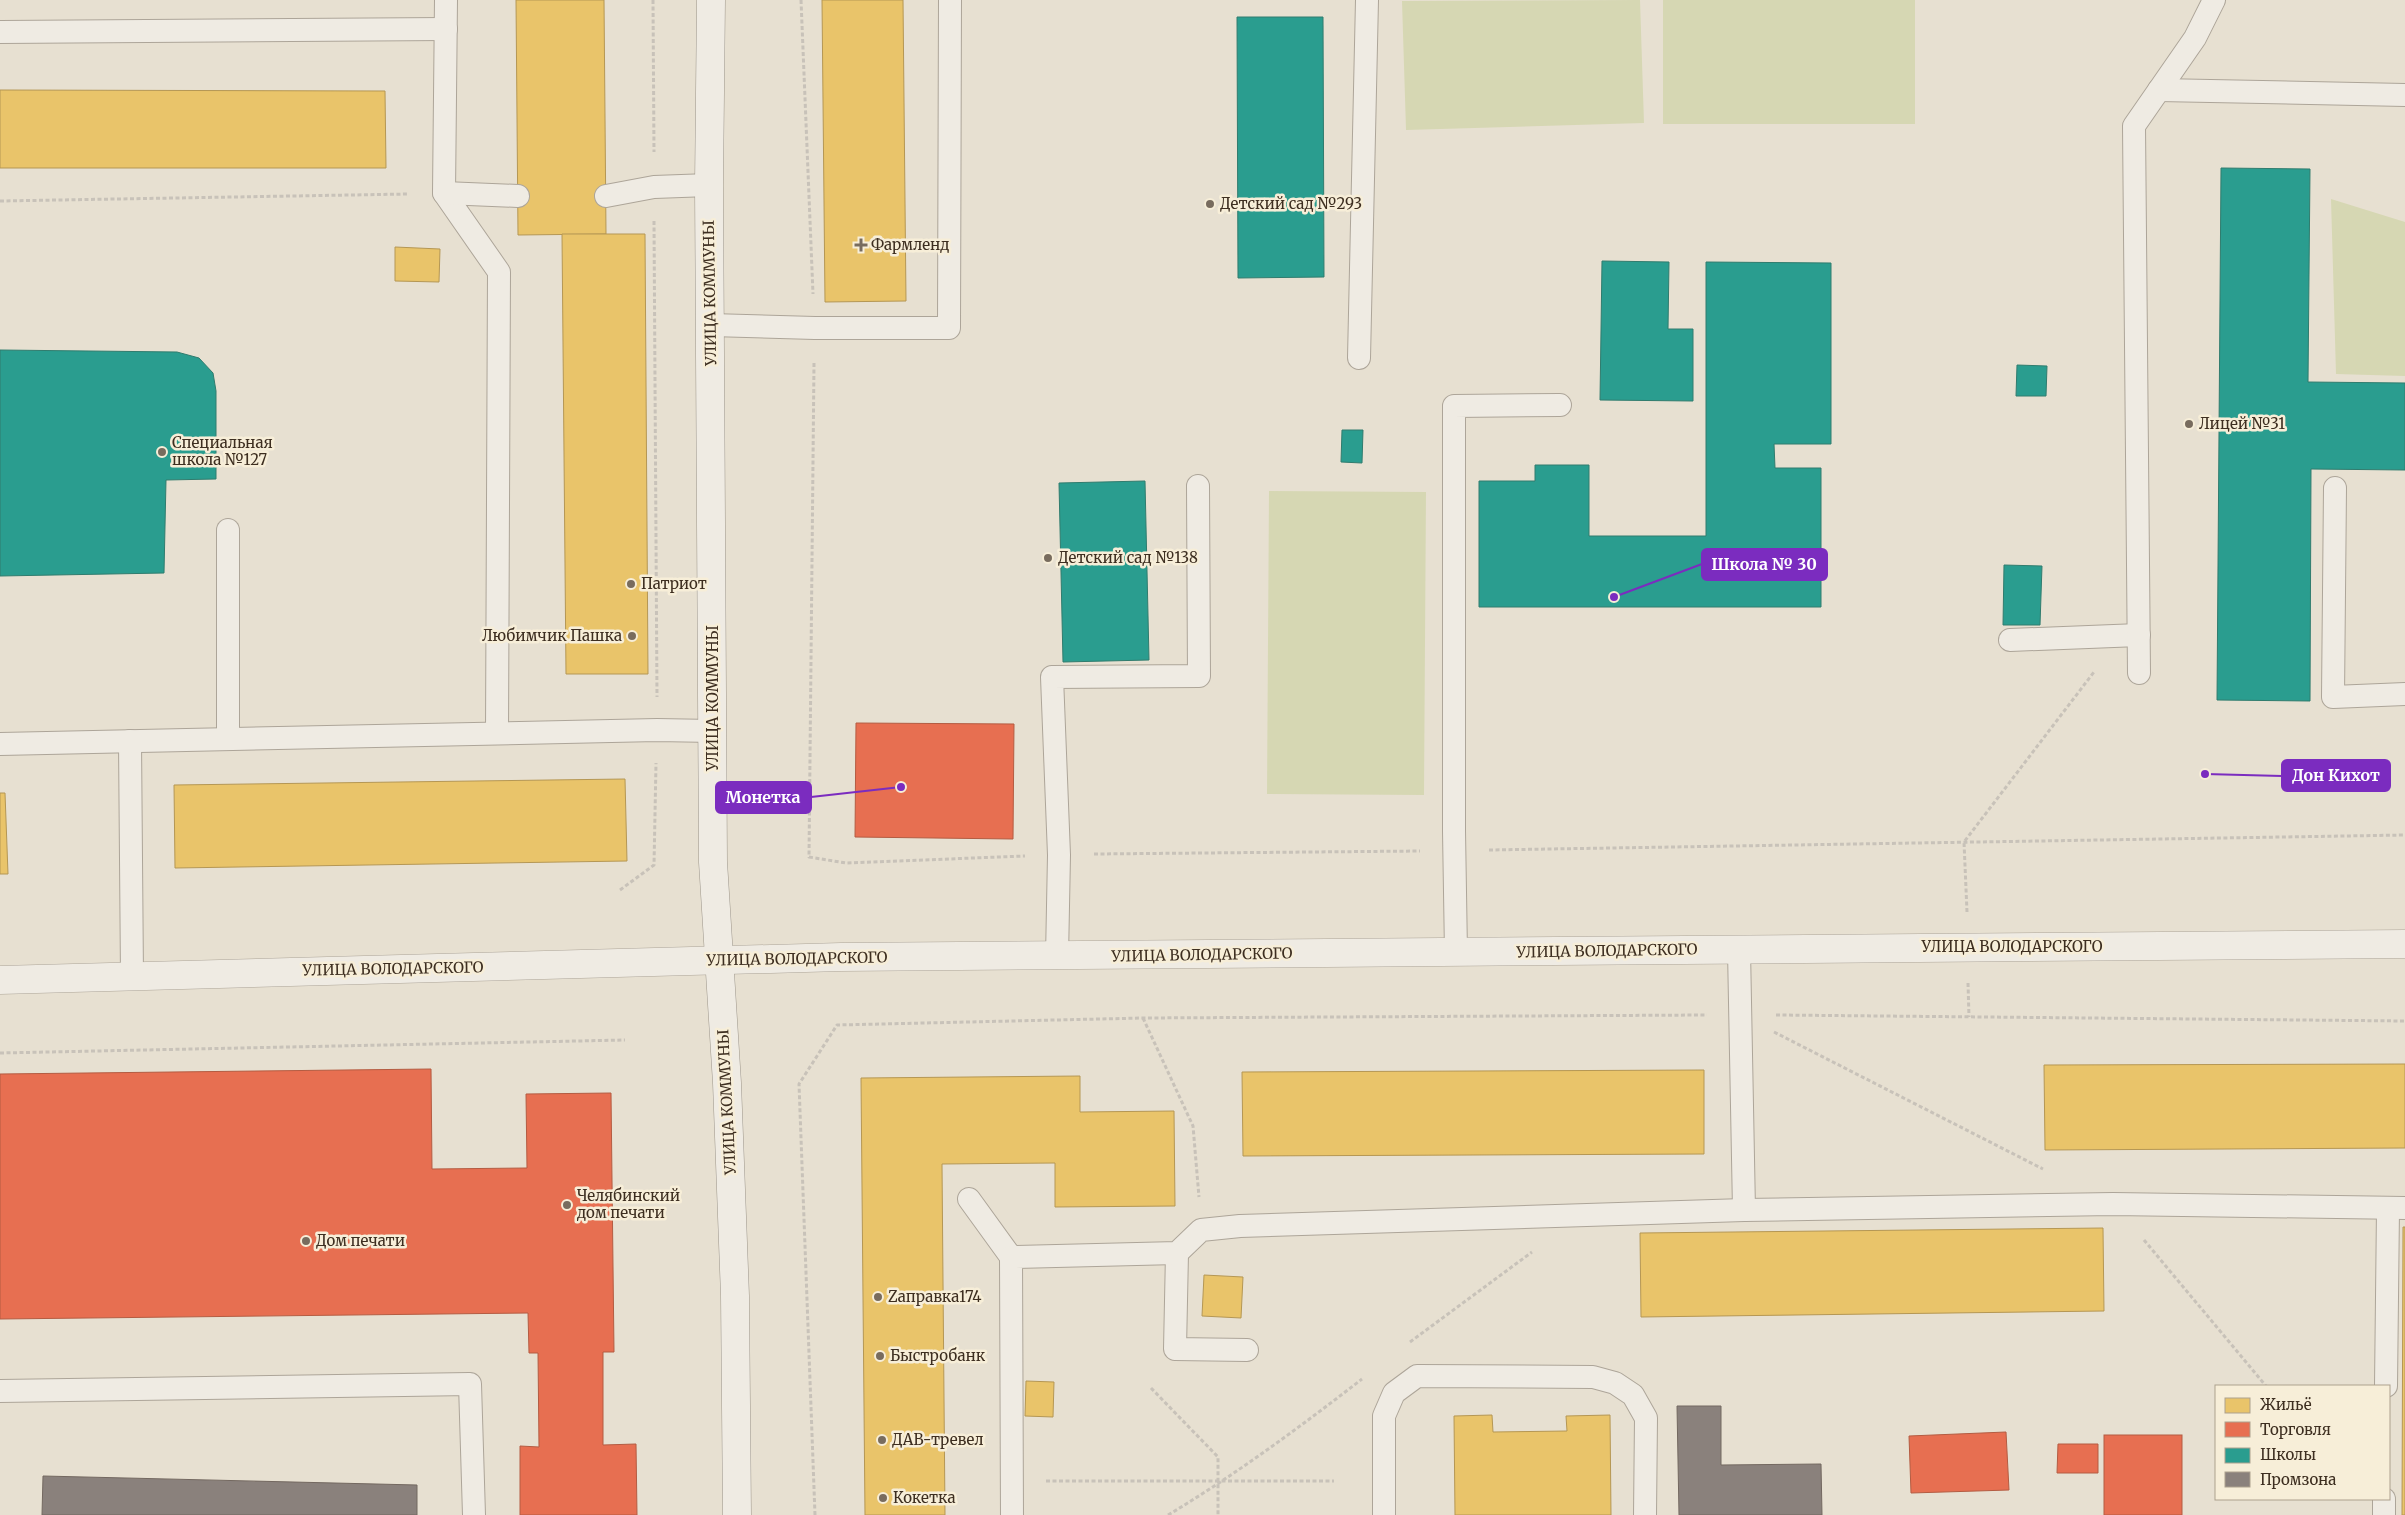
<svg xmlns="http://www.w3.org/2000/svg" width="2405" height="1515" font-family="Merriweather,serif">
  <rect width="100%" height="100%" fill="#e7e0d1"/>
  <!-- green -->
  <g fill="#d6d7b3">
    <path d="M1640 0 1644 123 1406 130 1402 1Z"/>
    <rect x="1663" y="0" width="252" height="124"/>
    <path d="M2331 199 2405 222V376L2336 374Z"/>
    <path d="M1269 491 1426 492 1424 795 1267 794Z"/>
  </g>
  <!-- homes -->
  <g fill="#e9c46a" stroke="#b59754">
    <path d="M516 0H604L606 234 518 235Z"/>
    <path d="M822 0H903L906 301 825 302Z"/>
    <path d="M0 90 385 91 386 168H0Z"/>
    <path d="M562 234H645L648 674H566Z"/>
    <path d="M395 247 440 249 439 282 395 281Z"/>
    <path d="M625 779 627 861 175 868 174 785Z"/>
    <path d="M0 793H5L8 874H0Z"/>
    <path d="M2405 1064V1148L2045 1150 2044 1065Z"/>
    <path d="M1704 1070V1154L1243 1156 1242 1072Z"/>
    <path d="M1080 1076V1112L1174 1111 1175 1206 1055 1207V1163L942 1164 945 1515H865L861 1078Z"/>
    <path d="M2403 1227H2405V1515H2402Z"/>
    <path d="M2103 1228 2104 1311 1641 1317 1640 1233Z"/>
    <path d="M1204 1275 1243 1277 1241 1318 1202 1316Z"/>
    <path d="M1026 1381 1054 1382 1053 1417 1025 1416Z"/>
    <path d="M1492 1415 1493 1432 1567 1431 1566 1416 1610 1415 1611 1515H1455L1454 1416Z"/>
  </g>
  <!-- shops -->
  <g fill="#e76f51" stroke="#b45c42">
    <path d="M856 723 1014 724 1013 839 855 837Z"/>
    <path d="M431 1069 432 1169 527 1168 526 1094 611 1093 614 1352H603V1445L636 1444 637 1515H520V1446L539 1447 538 1353H529L528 1313 0 1319V1074Z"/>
    <path d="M2006 1432 2009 1490 1911 1493 1909 1436Z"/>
    <rect x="2104" y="1435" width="78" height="80"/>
    <path d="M2058 1444H2098V1473H2057Z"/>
  </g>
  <!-- schools -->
  <g fill="#2a9d8f" stroke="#307c6e">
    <path d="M1237 17H1323L1324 277 1238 278Z"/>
    <path d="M2221 168 2310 169 2308 382 2405 383V470L2311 469 2310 701 2217 700Z"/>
    <path d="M1602 261 1669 262 1668 329H1693V401L1600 400Z"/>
    <path d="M1706 262 1831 263V444H1774L1775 468H1821V607H1479V481H1535V465H1589V536H1706Z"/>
    <path d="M0 350 177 352 199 358 213 373 216 391V479L166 480 164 573 0 576Z"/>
    <path d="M2017 365 2047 366 2046 396H2016Z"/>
    <path d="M1342 430H1363L1362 463 1341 462Z"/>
    <path d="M1145 481 1149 660 1063 662 1059 483Z"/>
    <path d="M2004 565 2042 566 2040 625H2003Z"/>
  </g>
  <!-- industry -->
  <g fill="#8a817c" stroke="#736860">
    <path d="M1677 1406H1721V1465L1821 1464 1822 1515H1679Z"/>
    <path d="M43 1476 417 1485V1515H42Z"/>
  </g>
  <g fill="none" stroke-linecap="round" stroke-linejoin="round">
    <!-- lane casing -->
    <g stroke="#ada599" stroke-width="24">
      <g id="lane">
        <path d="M446 0 444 193 499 272 497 733"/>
        <path d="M0 32 446 29"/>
        <path d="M2159 90 2405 95"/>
        <path d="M444 193 518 196"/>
        <path d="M606 196 654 187 709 185"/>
        <path d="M711 325 815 328H949L950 0"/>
        <path d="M1359 358 1367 0"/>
        <path d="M2335 488 2333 697 2405 694"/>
        <path d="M2010 640 2139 635"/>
        <path d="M2139 673 2134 126 2195 38 2214 0"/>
        <path d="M228 739V530"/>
        <path d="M130 741 132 976"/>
        <path d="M0 744 657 730 713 731"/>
        <path d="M1739 950 1744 1210"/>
        <path d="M1456 953 1454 831V406L1560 405"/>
        <path d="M1057 957 1059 855 1052 677 1199 676 1198 486"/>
        <path d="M969 1199 1011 1257"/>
        <path d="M1177 1253 1175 1349 1247 1350"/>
        <path d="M2386 1386 2388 1209"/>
        <path d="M0 1391 470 1384 474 1515"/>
        <path d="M1012 1515 1011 1257 1177 1253 1201 1230 1240 1226 1744 1210 2113 1204 2405 1208"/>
        <path d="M1384 1515V1416L1394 1393 1417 1376 1593 1377 1615 1383 1633 1395 1646 1418 1645 1515"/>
        <path d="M2384 1515V1499"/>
      </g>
    </g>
    <!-- street casing -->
    <g stroke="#ada599" stroke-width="29">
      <path id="street" d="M0 980 841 957 2405 944"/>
    </g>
    <!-- secondary casing -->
    <g stroke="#9c958a" stroke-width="29">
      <path id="secondary" d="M711 0 709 185 713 862 727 1083 735 1296 737 1515"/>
    </g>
    <!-- path -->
    <g stroke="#c8c2b9" stroke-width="3" stroke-dasharray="4 2.5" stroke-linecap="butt">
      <path d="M653 0 654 152"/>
      <path d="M801 0 813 294"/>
      <path d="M0 201 409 194"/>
      <path d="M654 221 657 697"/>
      <path d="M814 363 809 857 846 863 1025 856"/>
      <path d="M1489 850 2405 835"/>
      <path d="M1094 854 1420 851"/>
      <path d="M620 890 654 865 656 763"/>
      <path d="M1967 912 1964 842 2094 672"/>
      <path d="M1968 983 1969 1017"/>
      <path d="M1776 1015 2405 1021"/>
      <path d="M1143 1018 1193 1126 1199 1197"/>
      <path d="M1774 1032 2043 1169"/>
      <path d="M0 1053 625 1040"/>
      <path d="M2144 1240 2266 1386"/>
      <path d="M1410 1342 1532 1252"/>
      <path d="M1151 1388 1218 1457V1515"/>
      <path d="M1046 1481H1334"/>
      <path d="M815 1515 799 1084 837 1025 1143 1018 1707 1015"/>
      <path d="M1168 1515C1235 1475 1300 1427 1362 1379"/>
    </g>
    <!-- lane -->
    <use href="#lane" stroke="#efebe3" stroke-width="22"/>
    <!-- street -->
    <use href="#street" stroke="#efebe3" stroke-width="28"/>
    <!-- secondary -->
    <use href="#secondary" stroke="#efebe3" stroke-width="28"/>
  </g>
  <!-- markers -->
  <g fill="#786c5e" stroke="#f7eed8" stroke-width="2">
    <circle cx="1210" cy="204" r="5"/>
    <path d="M858.5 237.5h5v5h5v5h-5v5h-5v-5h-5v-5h5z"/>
    <circle cx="2189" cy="424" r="5"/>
    <circle cx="162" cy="452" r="5"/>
    <circle cx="1048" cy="558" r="5"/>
    <circle cx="631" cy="584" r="5"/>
    <circle cx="632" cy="636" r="5"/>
    <circle cx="567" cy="1205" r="5"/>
    <circle cx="306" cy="1241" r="5"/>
    <circle cx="878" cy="1297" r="5"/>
    <circle cx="880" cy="1356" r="5"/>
    <circle cx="882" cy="1440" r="5"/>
    <circle cx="883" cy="1498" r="5"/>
  </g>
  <g text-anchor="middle" stroke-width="5" stroke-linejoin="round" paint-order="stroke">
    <!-- poi labels -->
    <g font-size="15" fill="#3d2e20" stroke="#f7eed8" text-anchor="start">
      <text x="1220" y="209">Детский сад №293</text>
      <text x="871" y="250">Фармленд</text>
      <text x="2199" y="429">Лицей №31</text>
      <text x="172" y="448">Специальная<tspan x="172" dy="17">школа №127</tspan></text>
      <text x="1058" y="563">Детский сад №138</text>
      <text x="641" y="589">Патриот</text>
      <text x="622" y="641" text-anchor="end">Любимчик Пашка</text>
      <text x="577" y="1201">Челябинский<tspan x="577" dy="17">дом печати</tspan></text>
      <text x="316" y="1246">Дом печати</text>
      <text x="888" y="1302">Zаправка174</text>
      <text x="890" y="1361">Быстробанк</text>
      <text x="892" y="1445">ДАВ-тревел</text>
      <text x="893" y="1503">Кокетка</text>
    </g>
    <!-- street labels -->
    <g font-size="15" fill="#3d2e20" stroke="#f7eed8">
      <text transform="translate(710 293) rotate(-91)" y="5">УЛИЦА КОММУНЫ</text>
      <text transform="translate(713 698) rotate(-90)" y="5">УЛИЦА КОММУНЫ</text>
      <text x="2012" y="952">УЛИЦА ВОЛОДАРСКОГО</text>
      <text transform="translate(1607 951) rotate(-1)" y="5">УЛИЦА ВОЛОДАРСКОГО</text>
      <text transform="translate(1202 955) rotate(-1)" y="5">УЛИЦА ВОЛОДАРСКОГО</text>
      <text transform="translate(797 959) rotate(-1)" y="5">УЛИЦА ВОЛОДАРСКОГО</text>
      <text transform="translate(393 969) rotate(-1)" y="5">УЛИЦА ВОЛОДАРСКОГО</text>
      <text transform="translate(727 1102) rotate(-93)" y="5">УЛИЦА КОММУНЫ</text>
    </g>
  </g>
  <!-- callouts -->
  <path fill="none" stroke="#7b2cbf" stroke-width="2" d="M1614 597L1702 564M2205 774L2282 776M901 787L811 797"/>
  <g fill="#7b2cbf" stroke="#f7eed8" stroke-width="2">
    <circle cx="1614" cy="597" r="5"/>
    <circle cx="2205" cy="774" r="5"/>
    <circle cx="901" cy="787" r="5"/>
  </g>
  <g fill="#7b2cbf" stroke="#7b2cbf" stroke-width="2">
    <rect x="1702" y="549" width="125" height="31" rx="5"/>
    <rect x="2282" y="760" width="108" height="31" rx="5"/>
    <rect x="716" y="782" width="95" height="31" rx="5"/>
  </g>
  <g font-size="16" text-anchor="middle" font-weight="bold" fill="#fff">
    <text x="1764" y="570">Школа № 30</text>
    <text x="2336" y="781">Дон Кихот</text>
    <text x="763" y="803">Монетка</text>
  </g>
  <!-- legend -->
  <rect x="2215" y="1385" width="175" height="115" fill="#f7eed8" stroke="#ada18e"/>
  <rect x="2225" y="1398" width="25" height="15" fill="#e9c46a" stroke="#ada18e"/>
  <text x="2260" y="1410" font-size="15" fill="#3d2e20">Жильё</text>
  <rect x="2225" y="1422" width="25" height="15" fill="#e76f51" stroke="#ada18e"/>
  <text x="2260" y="1435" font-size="15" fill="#3d2e20">Торговля</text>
  <rect x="2225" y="1448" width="25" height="15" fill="#2a9d8f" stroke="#ada18e"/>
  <text x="2260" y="1460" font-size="15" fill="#3d2e20">Школы</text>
  <rect x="2225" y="1472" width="25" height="15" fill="#8a817c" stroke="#ada18e"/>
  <text x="2260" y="1485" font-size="15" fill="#3d2e20">Промзона</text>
</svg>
